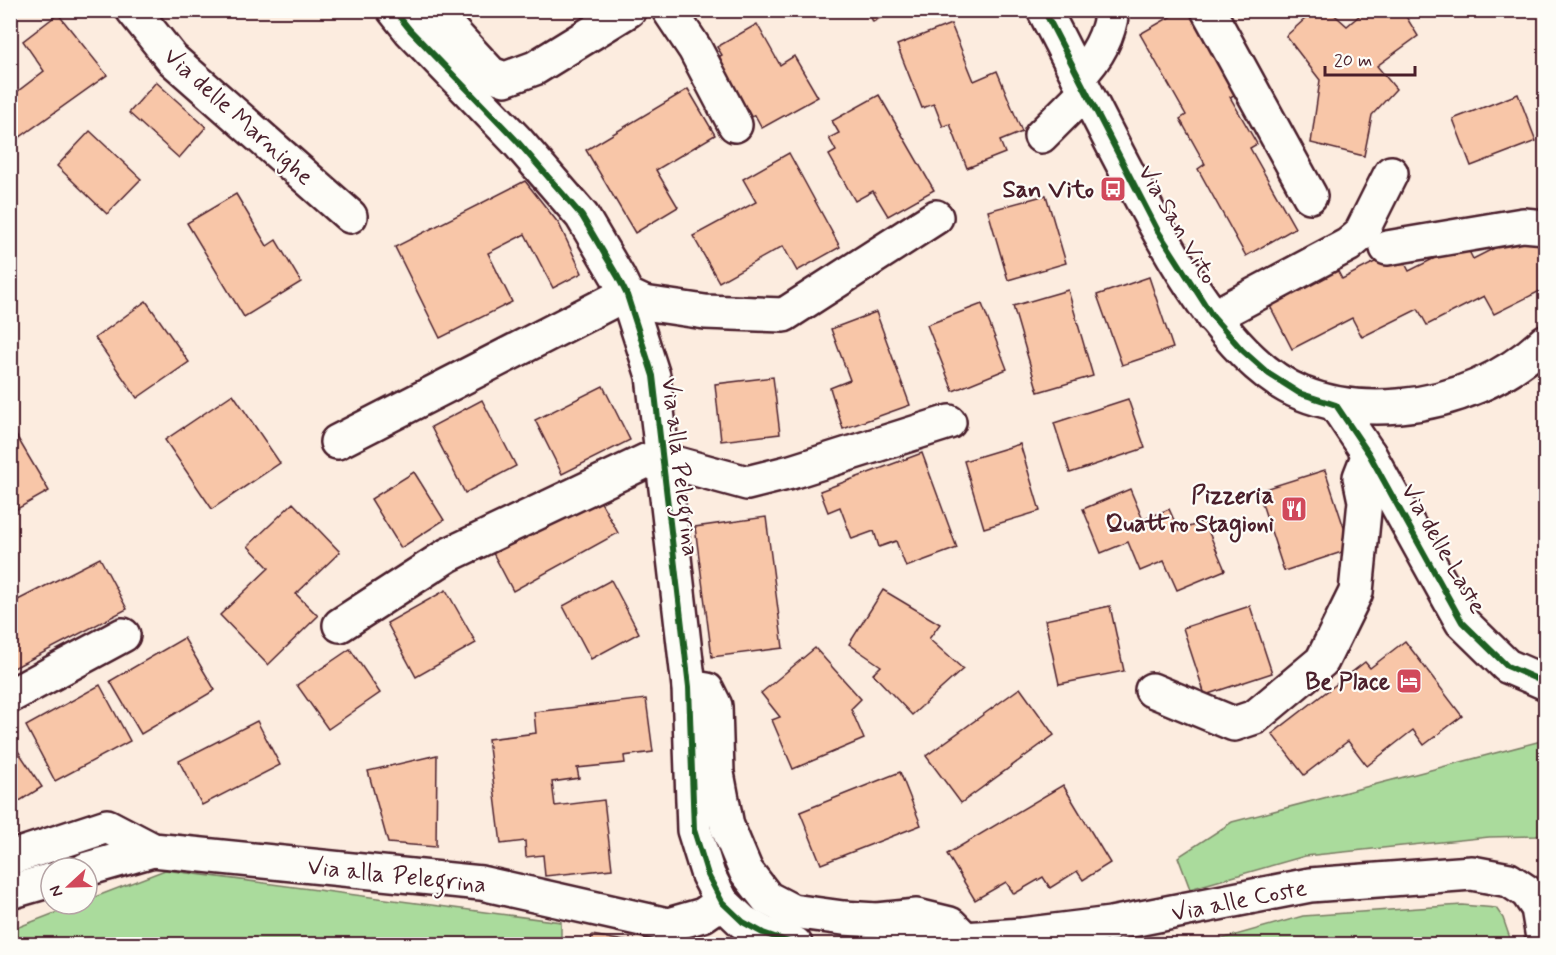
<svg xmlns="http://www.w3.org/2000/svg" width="1556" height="955" font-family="Mynerve,sans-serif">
  <rect width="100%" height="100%" fill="#fcecdf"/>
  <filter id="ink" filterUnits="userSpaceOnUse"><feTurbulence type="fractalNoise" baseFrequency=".0167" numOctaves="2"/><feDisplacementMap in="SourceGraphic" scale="12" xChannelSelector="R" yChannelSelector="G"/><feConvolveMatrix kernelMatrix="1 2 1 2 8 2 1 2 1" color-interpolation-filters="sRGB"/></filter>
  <g filter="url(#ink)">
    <!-- green -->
    <g fill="#aadb9c" stroke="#7a7d64" stroke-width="1.5">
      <path d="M1545 740V833L1536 836 1489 837 1305 856 1190 889 1178 857 1232 822Z"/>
      <path d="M165 870 561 922V944H11V930L78 904H87V900Z"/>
      <path d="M1462 905 1496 908 1503 918 1512 944H1204L1303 916Z"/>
    </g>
    <!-- building -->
    <g fill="#f8c6a8" stroke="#4a1f2b" stroke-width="1.5">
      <path d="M868 10H895L873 22Z"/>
      <path d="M1182 10H1188L1236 94 1230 97 1257 144 1250 148 1295 228 1246 256 1198 169 1205 164 1180 119 1186 115 1140 34Z"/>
      <path d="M1315 10H1329L1347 26 1366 10H1402L1418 36 1377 66 1396 89 1372 115 1364 156 1311 143 1320 80 1286 36Z"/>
      <path d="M58 14 107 75 13 142 10 140V92L14 94 44 71 23 41Z"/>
      <path d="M757 24 780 65 794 56 818 97 762 128 755 115 743 122 710 62 722 55 717 47Z"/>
      <path d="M951 24 974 81 997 71 1022 132 1000 141 1005 153 967 168 950 124 943 127 934 104 922 108 897 45Z"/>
      <path d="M156 82 206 127 179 158 129 113Z"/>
      <path d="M688 89 715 135 656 170 678 207 635 233 586 150Z"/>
      <path d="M1518 94 1536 141 1471 166 1453 119Z"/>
      <path d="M879 95 934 190 888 216 873 191 855 201 829 155 836 151 829 138 839 133 832 121Z"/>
      <path d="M90 131 141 179 107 214 57 166Z"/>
      <path d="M789 153 840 247 797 271 783 246 719 282 693 236 756 202 743 179Z"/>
      <path d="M525 181 559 224 582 273 553 288 525 234 488 253 512 302 440 338 395 247Z"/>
      <path d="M236 194 267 246 276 240 301 282 244 317 187 223Z"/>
      <path d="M1046 195 1066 263 1008 280 988 211Z"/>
      <path d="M1532 229 1546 256V288L1494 314 1484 296 1427 325 1418 309 1362 337 1352 318 1292 349 1265 296 1333 262 1342 279 1398 250 1409 271 1465 243 1473 259Z"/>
      <path d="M1149 277 1173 348 1122 365 1097 295Z"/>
      <path d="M1068 290 1093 376 1038 392 1013 306Z"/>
      <path d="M146 301 189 362 137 398 95 338Z"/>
      <path d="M982 304 1007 369 953 391 927 325Z"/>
      <path d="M876 312 910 405 843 429 830 388 850 380 831 329Z"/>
      <path d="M773 377 780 434 721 441 715 384Z"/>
      <path d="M603 386 630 440 562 474 535 420Z"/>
      <path d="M233 394 280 463 212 509 165 440Z"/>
      <path d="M1128 399 1145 448 1070 473 1054 423Z"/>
      <path d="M482 400 516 466 465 493 431 427Z"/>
      <path d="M10 425 49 491 10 513Z"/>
      <path d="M1020 444 1040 511 984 528 964 461Z"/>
      <path d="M922 453 957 548 906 567 896 541 879 547 874 531 852 539 840 507 828 512 820 491Z"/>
      <path d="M1325 470 1351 549 1284 571 1258 491Z"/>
      <path d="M414 472 444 520 401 548 371 499Z"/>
      <path d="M1130 489 1143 520 1169 509 1179 531 1204 521 1225 570 1177 590 1164 561 1140 571 1128 542 1101 553 1083 509Z"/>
      <path d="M597 495 618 533 513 591 493 553Z"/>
      <path d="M293 503 340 552 296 594 318 616 268 665 220 615 269 568 248 546Z"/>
      <path d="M766 517 783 648 712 657 695 527Z"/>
      <path d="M100 558 127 609 10 670V604Z"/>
      <path d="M611 580 639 633 591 659 563 606Z"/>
      <path d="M446 590 476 643 416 677 387 623Z"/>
      <path d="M883 590 940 624 929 639 963 669 912 715 873 674 881 666 849 644Z"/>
      <path d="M1110 606 1124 671 1059 684 1045 620Z"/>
      <path d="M1250 606 1272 673 1205 695 1183 628Z"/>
      <path d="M184 638 215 690 141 734 110 681Z"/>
      <path d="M1405 641 1462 716 1424 745 1413 730 1367 766 1348 741 1304 775 1272 734 1365 662 1370 668Z"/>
      <path d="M815 648 861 699 851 709 864 739 793 769 772 720 780 717 761 693Z"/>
      <path d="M350 649 380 693 328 729 297 685Z"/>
      <path d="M100 685 130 741 55 781 26 726Z"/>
      <path d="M1020 688 1054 735 961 803 926 756Z"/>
      <path d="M646 699 653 752 624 756 625 763 577 768 579 778 552 782 555 806 604 800 612 869 545 876 543 855 526 857 525 841 501 844 488 739 536 733 534 712Z"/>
      <path d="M257 721 280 765 202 805 179 761Z"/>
      <path d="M12 742 42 787 10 807V743Z"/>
      <path d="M437 755 436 847 388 843 368 771Z"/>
      <path d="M900 772 921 825 821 864 800 812Z"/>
      <path d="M1063 785 1110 863 1083 880 1077 871 1050 888 1043 877 1014 894 1006 882 975 900 947 854Z"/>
      <path d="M592 935 640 944H590Z"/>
    </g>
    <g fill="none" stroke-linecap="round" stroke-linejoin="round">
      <!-- minor casing -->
      <g stroke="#4a1f2b" stroke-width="38">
        <g id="minor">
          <path d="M133 10 172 59 350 216"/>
          <path d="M394 10 410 30 517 141 582 216 618 277 627 295 653 376 689 687 694 830 708 875 722 902 743 922 763 933 795 944"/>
          <path d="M432 10 491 74 505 79 535 68 629 10"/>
          <path d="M669 10 695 49 735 125"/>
          <path d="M1044 10C1072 64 1099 119 1127 172 1164 242 1225 362 1301 393 1333 406 1365 409 1399 406 1454 401 1505 379 1546 341"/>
          <path d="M1208 10 1310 196"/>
          <path d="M1078 77C1096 59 1109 36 1112 10"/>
          <path d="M1041 136 1085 92"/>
          <path d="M1387 248 1523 225 1546 227"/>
          <path d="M1213 317 1348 245 1360 235 1391 173"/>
          <path d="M1336 405 1369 454 1462 622 1507 666 1546 683"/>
          <path d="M337 442 612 301 627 295 644 303 705 312 784 315 936 217"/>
          <path d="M340 625 448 555 648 460H663L747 483 791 472 949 422"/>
          <path d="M689 687 707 690 715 706 717 773 727 826 746 871 767 898 792 911 843 918 877 920 917 916 950 924 965 939"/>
          <path d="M1152 690 1234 724 1255 717 1322 661 1356 592 1365 501 1360 477 1369 454"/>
          <path d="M10 696 123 635"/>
          <path d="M10 858 107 826 153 850 481 883 668 925 703 915 722 902"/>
          <path d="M87 869 153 850"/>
          <path d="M10 892 51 880"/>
          <path d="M892 944 1022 935 1111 924 1310 885 1472 873 1509 880 1527 892 1538 908 1544 944"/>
        </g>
      </g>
      <!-- minor -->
      <use href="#minor" stroke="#fdfcf7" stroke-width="33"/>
      <!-- cycleway casing -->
      <g stroke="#fdfcf7" stroke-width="10">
        <g id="cycleway">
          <path d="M394 10 410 30 517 141 582 216 618 277 627 295 653 376 689 687 694 830 708 875 722 902 743 922 763 933 795 944"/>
          <path d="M1044 10 1158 231 1213 317 1242 350 1269 374 1299 393 1336 405 1369 454 1462 622 1507 666 1546 683"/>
        </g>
      </g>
      <!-- cycleway -->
      <use href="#cycleway" stroke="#1b5e20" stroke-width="6"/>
    </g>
  </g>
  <!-- icons -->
  <defs>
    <g id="bus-square" transform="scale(1.35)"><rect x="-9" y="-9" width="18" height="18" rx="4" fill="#d1495b" stroke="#fdfcf7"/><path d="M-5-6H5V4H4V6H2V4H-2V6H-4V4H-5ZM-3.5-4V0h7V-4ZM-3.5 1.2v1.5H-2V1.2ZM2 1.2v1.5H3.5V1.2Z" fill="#fff"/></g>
    <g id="restaurant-square" transform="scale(1.35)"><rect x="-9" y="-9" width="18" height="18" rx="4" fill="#d1495b" stroke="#fdfcf7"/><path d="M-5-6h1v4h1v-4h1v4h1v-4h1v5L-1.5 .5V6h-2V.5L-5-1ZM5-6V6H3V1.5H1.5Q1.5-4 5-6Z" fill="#fff"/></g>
    <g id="hotel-square" transform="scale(1.35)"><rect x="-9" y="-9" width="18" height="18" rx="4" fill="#d1495b" stroke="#fdfcf7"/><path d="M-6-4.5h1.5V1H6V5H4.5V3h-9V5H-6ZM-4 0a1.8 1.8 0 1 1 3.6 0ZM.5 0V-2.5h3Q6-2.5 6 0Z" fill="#fff"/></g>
  </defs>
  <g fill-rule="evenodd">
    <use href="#bus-square" x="1113" y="189"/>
    <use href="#restaurant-square" x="1294" y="509"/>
    <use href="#hotel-square" x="1409" y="681"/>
  </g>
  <g text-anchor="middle" stroke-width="4.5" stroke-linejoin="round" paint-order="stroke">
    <!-- street labels -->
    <g font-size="24" fill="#4a1f2b" stroke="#fdfcf7">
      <text transform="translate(239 116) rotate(42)" y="8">Via delle Marnighe</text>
      <text transform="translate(1178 224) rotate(60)" y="8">Via San Vito</text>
      <text transform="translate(681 467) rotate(83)" y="8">Via alla Pelegrina</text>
      <text transform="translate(1444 548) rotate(60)" y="8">Via delle Laste</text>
      <text transform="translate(397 875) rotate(6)" y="8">Via alla Pelegrina</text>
      <text transform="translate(1239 900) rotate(-11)" y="8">Via alle Coste</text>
    </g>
    <!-- poi labels -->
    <g font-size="24" font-weight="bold" fill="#4a1f2b" stroke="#fdfcf7" text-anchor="end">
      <text x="1094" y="197">San Vito</text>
      <text x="1274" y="503">Pizzeria<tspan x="1274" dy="28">Quattro Stagioni</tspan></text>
      <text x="1390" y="689">Be Place</text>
    </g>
  </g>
  <!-- margin -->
  <rect width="1556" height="955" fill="none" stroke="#fdfcf7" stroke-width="36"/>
  <rect x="18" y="18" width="1520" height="919" fill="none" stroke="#4a1f2b" stroke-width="2" filter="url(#ink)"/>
  <!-- north arrow -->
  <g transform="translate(69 886) rotate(248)"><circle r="28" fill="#fdfcf7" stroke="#b5a4a5" stroke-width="1.5"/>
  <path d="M0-4.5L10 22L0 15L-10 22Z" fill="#d1495b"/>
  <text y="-9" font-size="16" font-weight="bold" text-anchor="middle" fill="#4a1f2b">N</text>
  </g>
  <!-- scale -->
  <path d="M1325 66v9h90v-9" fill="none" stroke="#4a1f2b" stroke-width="3"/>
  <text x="1334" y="66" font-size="18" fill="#4a1f2b" stroke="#fdfcf7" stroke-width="4.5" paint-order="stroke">20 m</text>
</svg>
